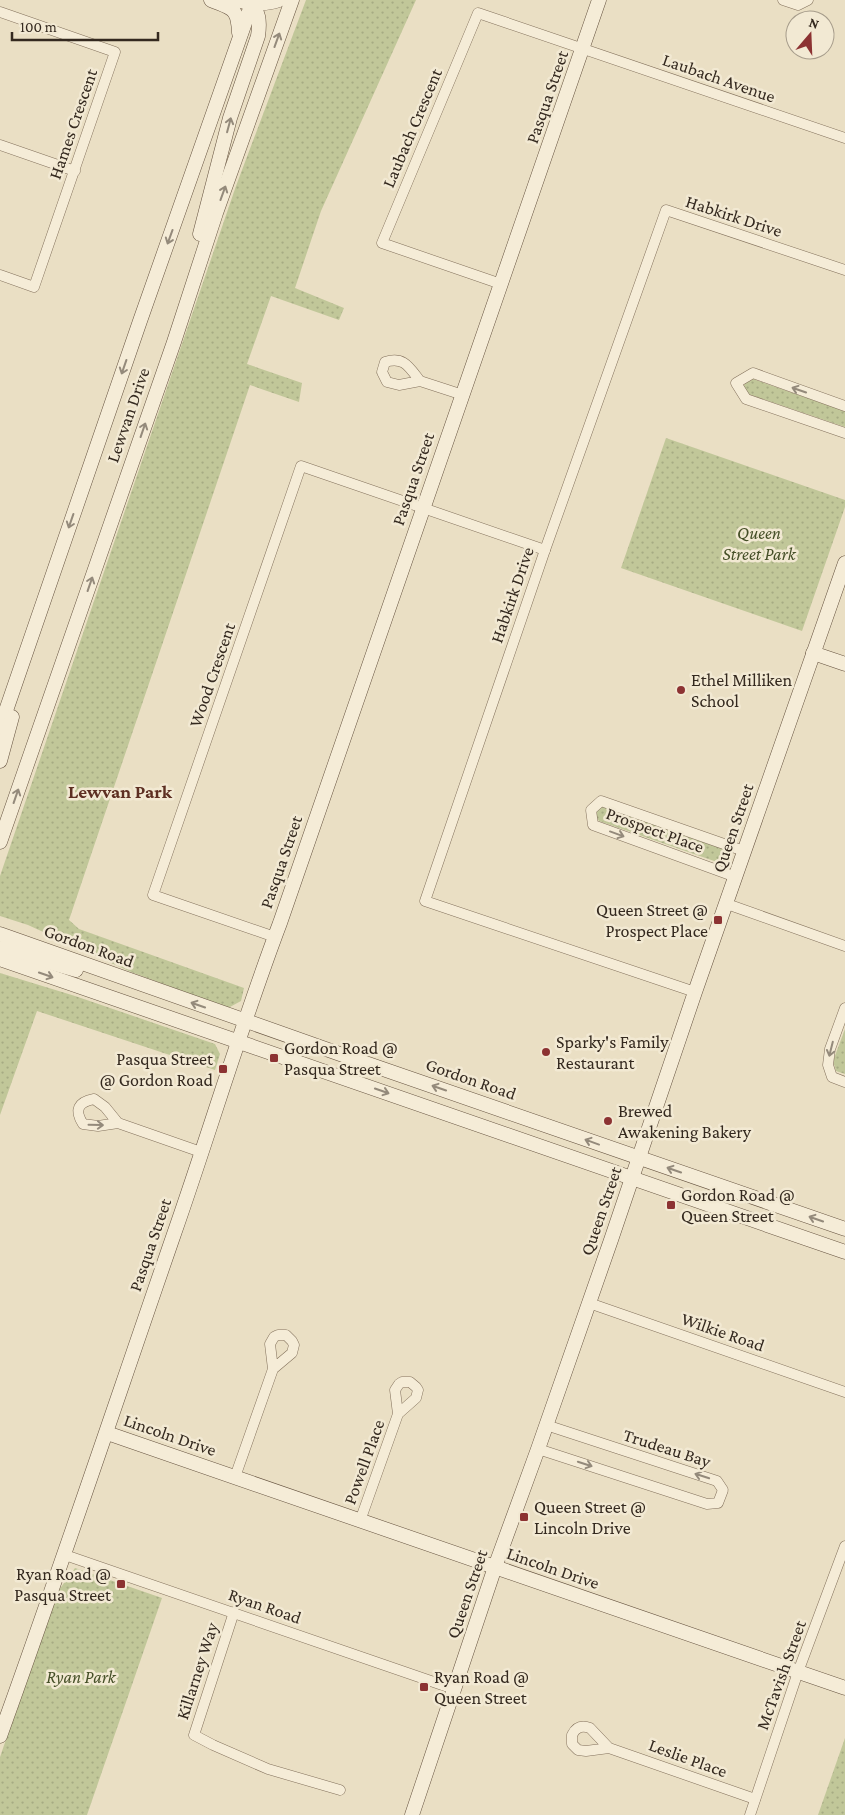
<svg xmlns="http://www.w3.org/2000/svg" width="845" height="1815" font-family="'Crimson Pro',serif">
  <defs>
    <pattern id="grass-dots" width="8" height="8" patternUnits="userSpaceOnUse" patternTransform="scale(1.25)"><rect width="8" height="8" fill="#c1c799"/><path d="M2 2h.1M6 6h.1" fill="none" stroke="#a6ab83" stroke-width="1.8" stroke-linecap="round"/></pattern>
  </defs>
  <rect width="100%" height="100%" fill="#eadfc4"/>
  <!-- grass -->
  <g fill="url(#grass-dots)">
    <path d="M306 0H416L321 211 295 288 344 308 339 320 271 296 247 364 302 383 299 402 250 385 69 920 79 929 244 988 241 1001 228 1008 131 972 28 925 0 916V876L236 186Z"/>
    <path d="M753 379 845 411V427L748 394 744 386 745 382Z"/>
    <path d="M666 438 845 500V507L802 631 621 568Z"/>
    <path d="M601 807H606L722 847 725 851 724 859 717 862 599 821C595 817 595 810 601 807Z"/>
    <path d="M0 973 75 996 215 1044 220 1054 215 1070 37 1011 0 1115Z"/>
    <path d="M845 1029V1074L836 1071 833 1061Z"/>
    <path d="M75 1568 162 1598 87 1815H0V1757L56 1594Z"/>
    <path d="M845 1738V1815H818Z"/>
  </g>
  <g fill="none" stroke-linecap="round" stroke-linejoin="round">
    <!-- street casing -->
    <g stroke="#83715c" stroke-width="11">
      <g id="street">
        <path d="M783 0 798 5 808 0"/>
        <path d="M0 12 115 52 34 287 0 275"/>
        <path d="M0 145 75 171"/>
        <path d="M501 284 382 243 478 13 845 138"/>
        <path d="M420 381C409 367 404 356 385 362L382 372 387 382 399 385 420 381 463 395"/>
        <path d="M845 406 753 373 736 383 746 399 845 433"/>
        <path d="M736 877 593 825 591 810 601 801 744 851"/>
        <path d="M727 904 845 946"/>
        <path d="M275 937 153 895 301 466 545 550"/>
        <path d="M695 992 425 901 545 550 666 210 845 270"/>
        <path d="M845 1008 830 1049 828 1065 832 1077 845 1082"/>
        <path d="M118 1123 105 1107 94 1099C78 1102 74 1110 83 1124L98 1126 118 1123 201 1152"/>
        <path d="M589 1303 845 1392"/>
        <path d="M538 1449 707 1504 718 1503 723 1490 717 1481 546 1425"/>
        <path d="M235 1477 273 1369 270 1344 274 1337 278 1335H286L292 1341 294 1345 292 1353 273 1369"/>
        <path d="M360 1521 398 1414 395 1390 399 1384 402 1382H410L416 1387 418 1390 416 1398 398 1414"/>
        <path d="M65 1555 454 1689"/>
        <path d="M234 1612 194 1735 213 1745 268 1769 340 1790"/>
        <path d="M609 1748 586 1751 578 1750 572 1744V1735C576 1727 582 1725 590 1728L609 1748 755 1799"/>
        <path d="M750 1815 798 1672 845 1546"/>
      </g>
    </g>
    <!-- secondary casing -->
    <g stroke="#65523f" stroke-width="15">
      <g id="secondary">
        <path d="M211 0C232 9 238 7 239 33"/>
        <path d="M236 0C252 4 264 5 279 0"/>
        <path d="M200 234 230 118 258 36C260 22 260 10 247 2"/>
        <path d="M813 653 845 664"/>
        <path d="M0 728 140 321 253 0"/>
        <path d="M0 761 12 717"/>
        <path d="M0 842 174 342 216 213 292 0"/>
        <path d="M0 934 354 1059 845 1229"/>
        <path d="M0 948 76 970"/>
        <path d="M0 959 845 1252"/>
        <path d="M107 1433 845 1688"/>
        <path d="M0 1736C60 1570 116 1402 174 1234 210 1131 241 1026 280 923L599 0"/>
        <path d="M412 1815 495 1567 538 1449 611 1240 695 992 845 563"/>
      </g>
    </g>
    <!-- street -->
    <use href="#street" stroke="#f5ecd7" stroke-width="10"/>
    <!-- secondary -->
    <use href="#secondary" stroke="#f5ecd7" stroke-width="14"/>
  </g>
  <!-- one-way arrows -->
  <defs><path id="oneway-shaft" d="M-6 0H5M1.5-3L5.5 0L1.5 3" fill="none" stroke-width="1.6" stroke-linecap="round" stroke-linejoin="round" transform="scale(1.25)"/></defs>
  <g stroke="#948a7b">
    <use href="#oneway-shaft" transform="translate(277 40) rotate(-70)"/>
    <use href="#oneway-shaft" transform="translate(229 125) rotate(-75)"/>
    <use href="#oneway-shaft" transform="translate(223 193) rotate(-70)"/>
    <use href="#oneway-shaft" transform="translate(170 237) rotate(110)"/>
    <use href="#oneway-shaft" transform="translate(124 367) rotate(109)"/>
    <use href="#oneway-shaft" transform="translate(799 390) rotate(-161)"/>
    <use href="#oneway-shaft" transform="translate(143 430) rotate(-71)"/>
    <use href="#oneway-shaft" transform="translate(71 521) rotate(109)"/>
    <use href="#oneway-shaft" transform="translate(90 584) rotate(-71)"/>
    <use href="#oneway-shaft" transform="translate(16 796) rotate(-71)"/>
    <use href="#oneway-shaft" transform="translate(617 834) rotate(20)"/>
    <use href="#oneway-shaft" transform="translate(46 975) rotate(19)"/>
    <use href="#oneway-shaft" transform="translate(198 1005) rotate(-161)"/>
    <use href="#oneway-shaft" transform="translate(831 1049) rotate(104)"/>
    <use href="#oneway-shaft" transform="translate(439 1088) rotate(-161)"/>
    <use href="#oneway-shaft" transform="translate(382 1091) rotate(19)"/>
    <use href="#oneway-shaft" transform="translate(96 1125) rotate(1)"/>
    <use href="#oneway-shaft" transform="translate(592 1142) rotate(-160)"/>
    <use href="#oneway-shaft" transform="translate(674 1170) rotate(-161)"/>
    <use href="#oneway-shaft" transform="translate(816 1219) rotate(-161)"/>
    <use href="#oneway-shaft" transform="translate(585 1464) rotate(18)"/>
    <use href="#oneway-shaft" transform="translate(702 1476) rotate(-162)"/>
  </g>
  <!-- markers -->
  <g fill="#8c3232" stroke="#f2e9d3" stroke-width="2">
    <circle cx="681" cy="690" r="5"/>
    <rect x="713" y="915" width="10" height="10" rx="2.5"/>
    <circle cx="546" cy="1052" r="5"/>
    <rect x="269" y="1053" width="10" height="10" rx="2.5"/>
    <rect x="218" y="1064" width="10" height="10" rx="2.5"/>
    <circle cx="608" cy="1121" r="5"/>
    <rect x="666" y="1200" width="10" height="10" rx="2.5"/>
    <rect x="519" y="1512" width="10" height="10" rx="2.5"/>
    <rect x="116" y="1579" width="10" height="10" rx="2.5"/>
    <rect x="419" y="1682" width="10" height="10" rx="2.5"/>
  </g>
  <g text-anchor="middle" stroke-width="5" stroke-linejoin="round" paint-order="stroke">
    <!-- street labels -->
    <g font-size="18" fill="#34291f" stroke="#f2e9d3">
      <text transform="translate(719 78) rotate(19)" y="6">Laubach Avenue</text>
      <text transform="translate(547 97) rotate(-71)" y="6">Pasqua Street</text>
      <text transform="translate(73 124) rotate(-71)" y="6">Hames Crescent</text>
      <text transform="translate(412 128) rotate(-67)" y="6">Laubach Crescent</text>
      <text transform="translate(734 216) rotate(18)" y="6">Habkirk Drive</text>
      <text transform="translate(128 415) rotate(-71)" y="6">Lewvan Drive</text>
      <text transform="translate(413 479) rotate(-71)" y="6">Pasqua Street</text>
      <text transform="translate(512 595) rotate(-71)" y="6">Habkirk Drive</text>
      <text transform="translate(212 675) rotate(-71)" y="6">Wood Crescent</text>
      <text transform="translate(733 828) rotate(-71)" y="6">Queen Street</text>
      <text transform="translate(655 830) rotate(20)" y="6">Prospect Place</text>
      <text transform="translate(281 862) rotate(-71)" y="6">Pasqua Street</text>
      <text transform="translate(89 946) rotate(20)" y="6">Gordon Road</text>
      <text transform="translate(471 1079) rotate(19)" y="6">Gordon Road</text>
      <text transform="translate(601 1211) rotate(-71)" y="6">Queen Street</text>
      <text transform="translate(150 1245) rotate(-71)" y="6">Pasqua Street</text>
      <text transform="translate(723 1332) rotate(19)" y="6">Wilkie Road</text>
      <text transform="translate(170 1435) rotate(19)" y="6">Lincoln Drive</text>
      <text transform="translate(667 1448) rotate(18)" y="6">Trudeau Bay</text>
      <text transform="translate(364 1462) rotate(-70)" y="6">Powell Place</text>
      <text transform="translate(553 1568) rotate(19)" y="6">Lincoln Drive</text>
      <text transform="translate(467 1594) rotate(-71)" y="6">Queen Street</text>
      <text transform="translate(265 1606) rotate(19)" y="6">Ryan Road</text>
      <text transform="translate(197 1671) rotate(-72)" y="6">Killarney Way</text>
      <text transform="translate(781 1675) rotate(-70)" y="6">McTavish Street</text>
      <text transform="translate(688 1758) rotate(20)" y="6">Leslie Place</text>
    </g>
    <!-- park labels -->
    <g font-size="18" font-style="italic" fill="#454f27" stroke="#f2e9d3">
      <text x="759" y="539">Queen<tspan x="759" dy="21">Street Park</tspan></text>
      <text x="81" y="1683">Ryan Park</text>
    </g>
    <!-- poi labels -->
    <g font-size="18" fill="#34291f" stroke="#f2e9d3" text-anchor="start">
      <text x="691" y="686">Ethel Milliken<tspan x="691" dy="21">School</tspan></text>
      <text x="708" y="916" text-anchor="end">Queen Street @<tspan x="708" dy="21">Prospect Place</tspan></text>
      <text x="556" y="1048">Sparky's Family<tspan x="556" dy="21">Restaurant</tspan></text>
      <text x="284" y="1054">Gordon Road @<tspan x="284" dy="21">Pasqua Street</tspan></text>
      <text x="213" y="1065" text-anchor="end">Pasqua Street<tspan x="213" dy="21">@ Gordon Road</tspan></text>
      <text x="618" y="1117">Brewed<tspan x="618" dy="21">Awakening Bakery</tspan></text>
      <text x="681" y="1201">Gordon Road @<tspan x="681" dy="21">Queen Street</tspan></text>
      <text x="534" y="1513">Queen Street @<tspan x="534" dy="21">Lincoln Drive</tspan></text>
      <text x="111" y="1580" text-anchor="end">Ryan Road @<tspan x="111" dy="21">Pasqua Street</tspan></text>
      <text x="434" y="1683">Ryan Road @<tspan x="434" dy="21">Queen Street</tspan></text>
    </g>
    <!-- neighbourhood labels -->
    <g font-size="19" font-weight="bold" fill="#5d2f22" stroke="#f2e9d3">
      <text x="120" y="798">Lewvan Park</text>
    </g>
  </g>
  <!-- north arrow -->
  <g transform="translate(810 35) rotate(19)"><circle r="24" fill="#f2e9d3" stroke="#a69c8b"/>
  <path d="M0-4L9 19L0 12L-9 19Z" fill="#8c3232"/>
  <text y="-8" font-size="14" font-weight="bold" text-anchor="middle" fill="#34291f">N</text>
  </g>
  <!-- scale -->
  <path d="M12 32v8h146v-8" fill="none" stroke="#34291f" stroke-width="2.5"/>
  <text x="20" y="32" font-size="15" fill="#34291f" stroke="#f2e9d3" stroke-width="4" paint-order="stroke">100 m</text>
</svg>
